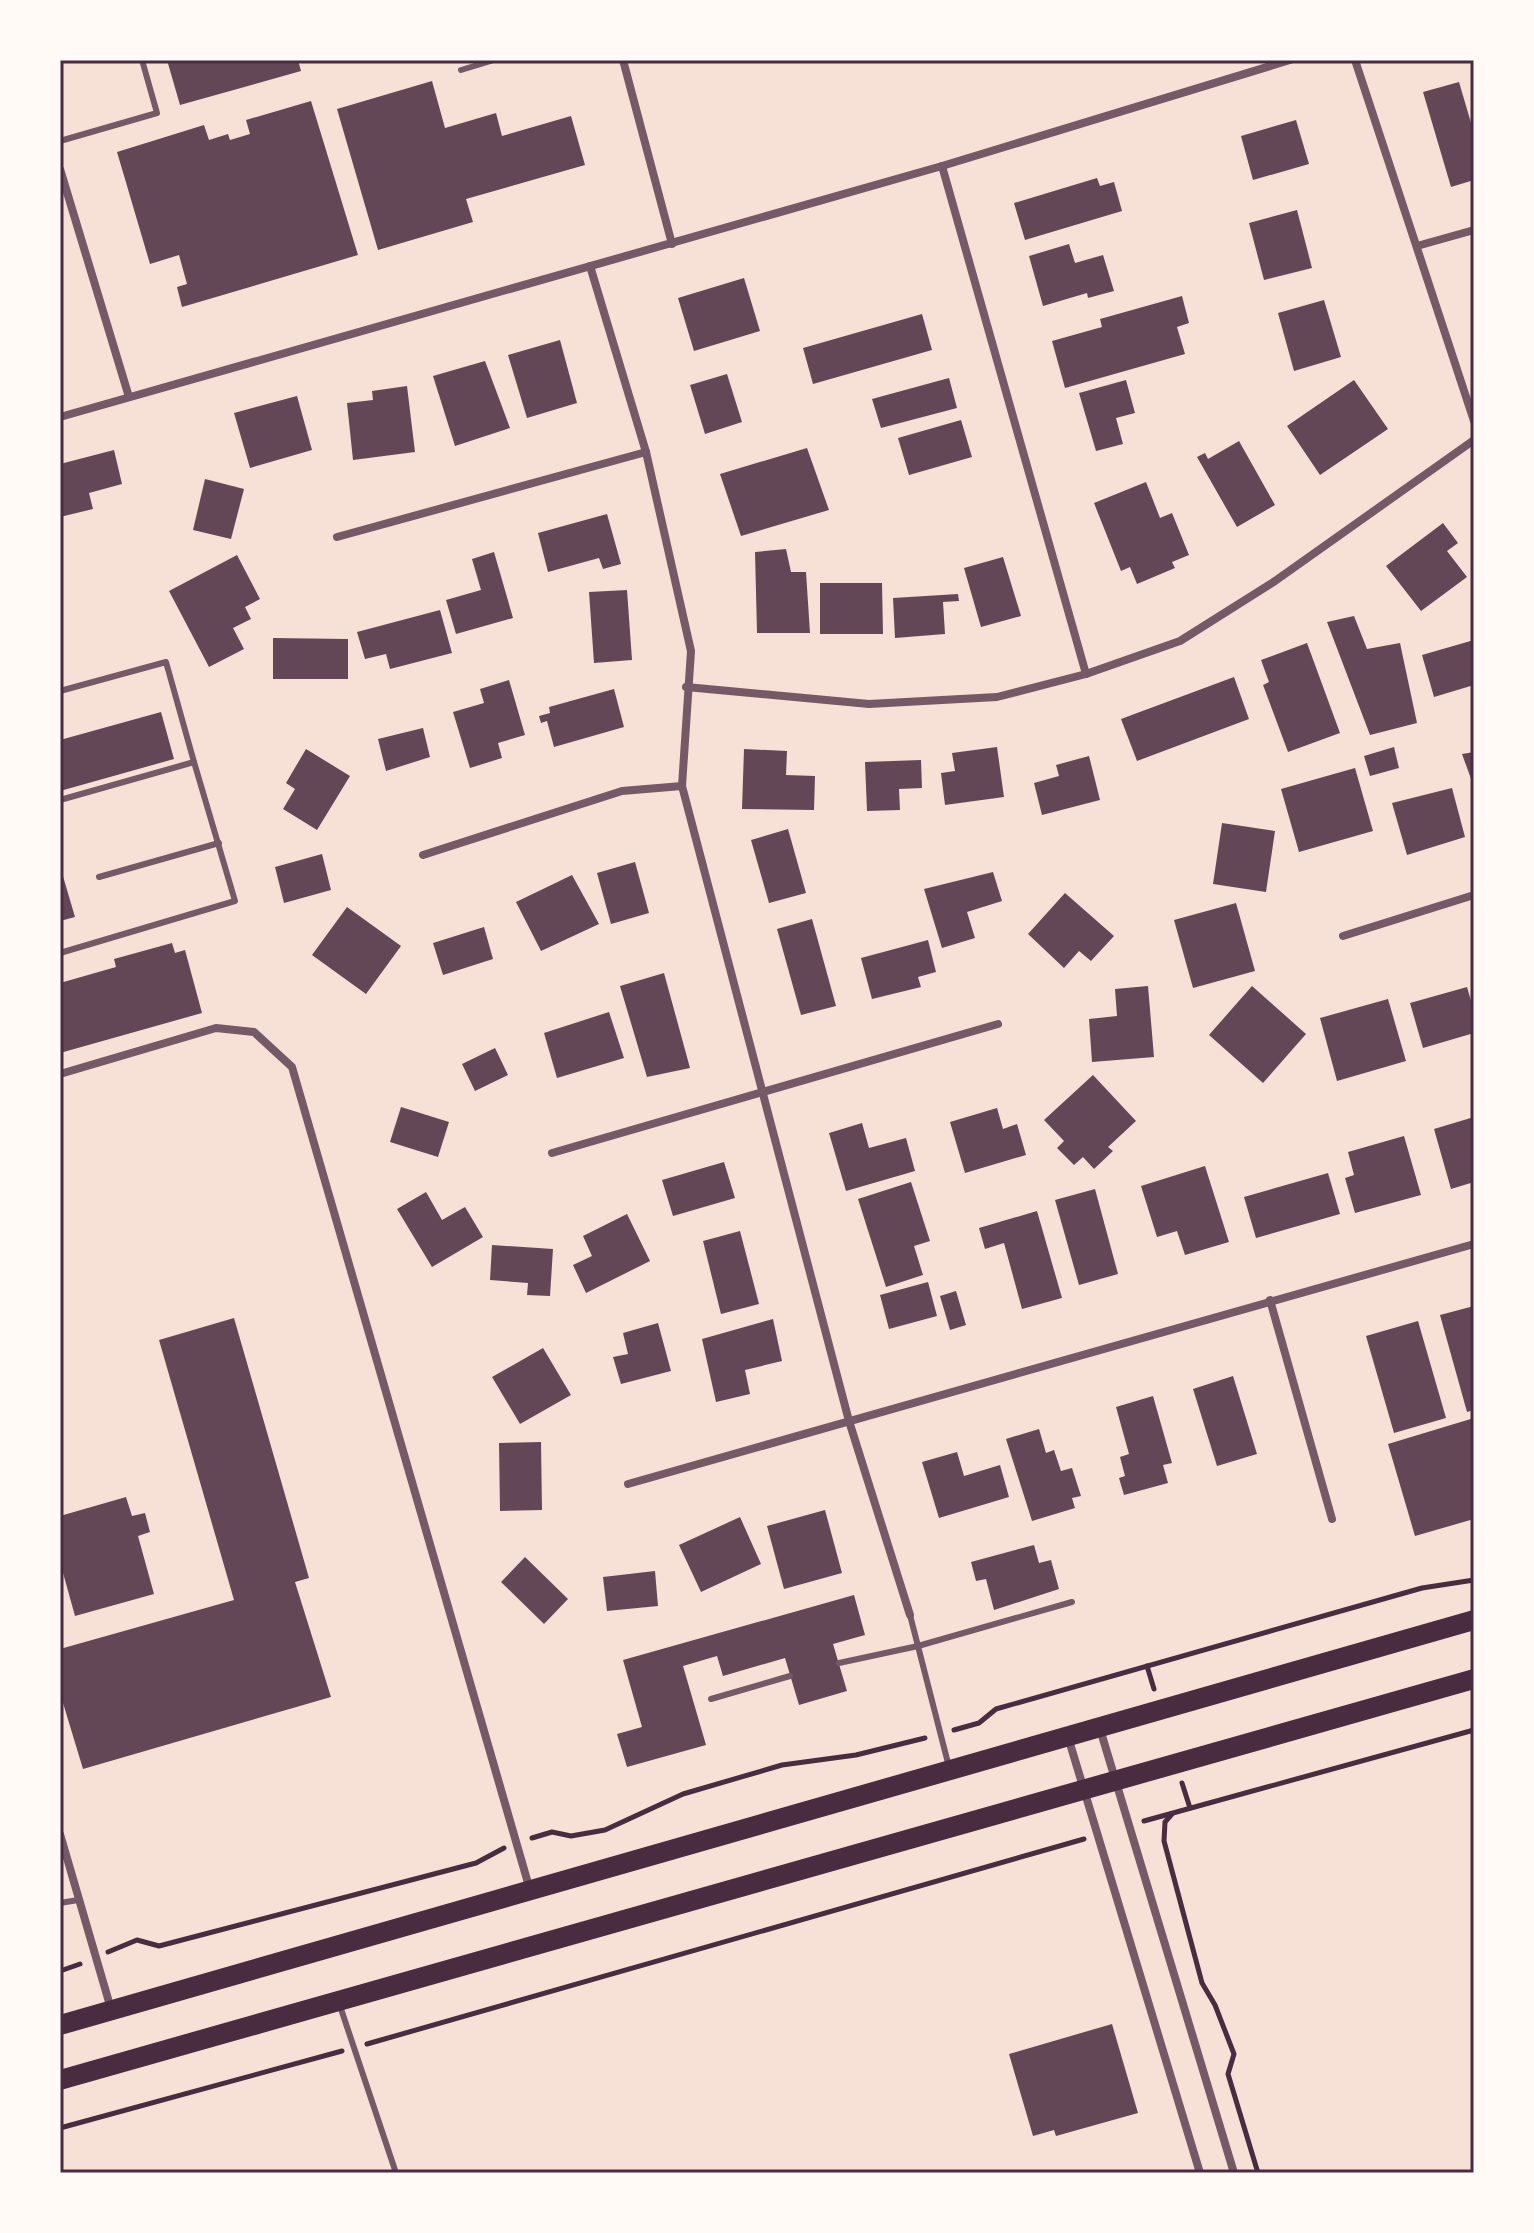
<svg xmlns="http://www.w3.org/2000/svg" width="1534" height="2233" font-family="Ubuntu,sans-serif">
  <rect width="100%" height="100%" fill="#f7e1d7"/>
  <!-- building -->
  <g fill="#644757">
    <path d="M167 60H298L301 71 180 105Z"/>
    <path d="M432 81 445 128 496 113 502 136 571 116 585 165 466 199 473 222 378 250 337 109Z"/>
    <path d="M1459 82 1474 133V180L1451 187 1423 92Z"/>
    <path d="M311 101 358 255 182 307 177 287 187 284 179 255 150 264 117 152 204 125 209 140 228 134 230 140 250 134 246 120Z"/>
    <path d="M1296 120 1309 164 1253 180 1241 136Z"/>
    <path d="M1097 178 1100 186 1114 182 1122 211 1025 240 1014 203Z"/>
    <path d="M1297 210 1312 268 1264 280 1249 223Z"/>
    <path d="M1069 244 1075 263 1103 255 1114 291 1088 298 1087 293 1043 306 1029 256Z"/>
    <path d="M744 278 760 331 694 351 678 298Z"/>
    <path d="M1182 296 1189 323 1177 327 1185 354 1065 388 1052 341 1102 327 1100 319Z"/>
    <path d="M1324 300 1341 357 1294 371 1278 313Z"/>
    <path d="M922 314 932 350 813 384 803 348Z"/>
    <path d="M560 340 577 403 527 418 508 355Z"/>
    <path d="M485 361 510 428 455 446 433 376Z"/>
    <path d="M727 374 742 422 705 434 690 385Z"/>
    <path d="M949 378 957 408 881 428 872 399Z"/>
    <path d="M1126 380 1135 413 1116 418 1123 444 1096 451 1079 393Z"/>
    <path d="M1354 380 1388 429 1320 475 1287 426Z"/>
    <path d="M407 386 415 452 353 460 347 403 373 400 372 391Z"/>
    <path d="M297 396 312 450 250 468 234 413Z"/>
    <path d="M961 420 972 457 909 475 898 438Z"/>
    <path d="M1239 441 1275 505 1237 527 1197 457 1205 453 1208 459Z"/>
    <path d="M807 448 829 510 741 536 720 474Z"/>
    <path d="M114 450 122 484 89 493 93 509 60 517V464Z"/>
    <path d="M205 479 244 489 231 539 193 530Z"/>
    <path d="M1146 482 1160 518 1172 513 1189 555 1172 562 1175 568 1137 584 1130 567 1121 571 1094 503Z"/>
    <path d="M607 514 621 564 603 569 599 558 548 572 538 533Z"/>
    <path d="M1443 523 1458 543 1447 551 1467 577 1421 611 1386 566Z"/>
    <path d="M786 549 791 572H806L810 633H757L755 552Z"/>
    <path d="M494 552 513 618 456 634 446 600 481 590 472 559Z"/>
    <path d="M237 555 260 599 245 607 251 619 233 628 244 649 209 667 169 591Z"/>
    <path d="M1003 557 1021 616 981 627 964 568Z"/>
    <path d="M820 583H882L883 634H820Z"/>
    <path d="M627 590 632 660 594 663 589 592Z"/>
    <path d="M958 594 959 601 943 602 945 634 895 638 893 598Z"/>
    <path d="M440 610 452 653 390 669 386 654 365 659 357 632Z"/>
    <path d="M1354 616 1367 649 1400 643 1417 723 1370 735 1327 622Z"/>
    <path d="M273 638 348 639V679H273Z"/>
    <path d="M1474 640V685L1434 697 1422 655Z"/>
    <path d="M1307 643 1340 733 1288 752 1263 685 1269 682 1261 660Z"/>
    <path d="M1234 677 1249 719 1137 761 1121 719Z"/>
    <path d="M509 680 525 735 498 743 502 758 470 768 453 712 484 703 480 689Z"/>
    <path d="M614 689 624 727 554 747 547 721 541 723 539 716 550 713 549 707Z"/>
    <path d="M161 712 174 759 60 791V740Z"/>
    <path d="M423 728 430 757 386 771 378 739Z"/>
    <path d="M997 747 1004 797 945 805 941 773 955 771 952 753Z"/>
    <path d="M1394 747 1399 768 1370 776 1364 756Z"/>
    <path d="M306 749 350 776 317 830 283 809 295 789 286 783Z"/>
    <path d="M744 749 787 751 786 775 815 776 814 810 742 809Z"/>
    <path d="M1474 752V787L1462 754Z"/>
    <path d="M1089 756 1100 800 1042 815 1034 783 1059 776 1056 765Z"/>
    <path d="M921 760 922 788 899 789 900 810 867 811 865 762Z"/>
    <path d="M1355 768 1373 831 1299 852 1281 789Z"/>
    <path d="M1452 788 1465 837 1407 855 1392 803Z"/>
    <path d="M1222 823 1275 831 1266 892 1213 884Z"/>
    <path d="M788 829 806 893 769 903 751 840Z"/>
    <path d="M322 854 331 890 284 903 275 867Z"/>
    <path d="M635 862 649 913 611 924 597 873Z"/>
    <path d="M60 866 75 917 60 921Z"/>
    <path d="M993 872 1002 901 967 912 975 938 942 948 924 889Z"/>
    <path d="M572 875 599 924 541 951 516 902Z"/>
    <path d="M1065 893 1114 936 1091 961 1079 951 1064 968 1028 934Z"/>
    <path d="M1236 903 1255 971 1193 988 1174 920Z"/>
    <path d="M347 907 401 946 366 994 312 955Z"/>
    <path d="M812 919 836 1006 801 1015 777 929Z"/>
    <path d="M484 927 493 959 443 975 433 943Z"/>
    <path d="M928 940 936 972 918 977 921 987 872 999 861 958Z"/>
    <path d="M172 943 175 953 185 950 202 1013 60 1053V983L116 967 114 959Z"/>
    <path d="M664 973 690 1068 647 1077 620 986Z"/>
    <path d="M1148 986 1154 1057 1092 1062 1089 1019 1117 1016 1115 989Z"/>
    <path d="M1252 986 1306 1034 1263 1083 1209 1035Z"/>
    <path d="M1467 987 1474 1011V1033L1423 1048 1410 1003Z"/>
    <path d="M1388 999 1406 1061 1337 1081 1320 1018Z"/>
    <path d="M609 1012 624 1058 557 1078 544 1033Z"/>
    <path d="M495 1048 508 1075 475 1091 462 1064Z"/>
    <path d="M1093 1075 1136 1121 1108 1147 1113 1151 1094 1169 1083 1157 1074 1165 1057 1148 1064 1141 1044 1120Z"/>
    <path d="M401 1107 449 1122 438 1157 390 1142Z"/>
    <path d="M997 1108 1003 1129 1017 1124 1026 1155 965 1173 950 1122Z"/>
    <path d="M1474 1117V1182L1451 1189 1434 1129Z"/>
    <path d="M862 1123 869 1148 906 1138 915 1171 846 1191 829 1133Z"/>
    <path d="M1404 1136 1421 1195 1355 1213 1345 1178 1354 1175 1348 1152Z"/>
    <path d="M724 1162 735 1198 673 1216 662 1180Z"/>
    <path d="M1205 1166 1229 1242 1185 1255 1177 1231 1157 1237 1141 1186Z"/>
    <path d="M1328 1173 1340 1214 1256 1238 1244 1197Z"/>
    <path d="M911 1182 930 1241 914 1246 923 1275 886 1287 858 1199Z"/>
    <path d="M1095 1189 1118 1274 1079 1285 1055 1200Z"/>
    <path d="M426 1192 442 1220 465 1207 483 1237 432 1267 397 1209Z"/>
    <path d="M1037 1211 1062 1298 1022 1309 1004 1243 985 1249 979 1228Z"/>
    <path d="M627 1214 650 1261 586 1293 573 1265 592 1256 583 1236Z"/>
    <path d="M740 1231 759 1304 721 1314 703 1241Z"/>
    <path d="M492 1245 553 1249 550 1296 527 1295 528 1283 490 1280Z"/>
    <path d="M928 1282 937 1316 889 1329 880 1295Z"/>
    <path d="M956 1291 966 1325 950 1330 940 1296Z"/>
    <path d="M1474 1306V1410L1467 1412 1440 1315Z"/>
    <path d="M234 1318 309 1578 295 1582 331 1697 83 1769 60 1693V1649L234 1600 159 1340Z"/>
    <path d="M773 1319 782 1361 745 1370 750 1394 716 1402 702 1339Z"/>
    <path d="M1418 1321 1446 1418 1394 1433 1366 1336Z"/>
    <path d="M658 1323 671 1371 621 1384 613 1357 628 1354 623 1333Z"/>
    <path d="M543 1348 571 1395 520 1424 492 1377Z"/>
    <path d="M1233 1376 1257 1454 1217 1466 1193 1389Z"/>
    <path d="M1153 1396 1172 1463 1163 1465 1168 1483 1124 1495 1119 1478 1125 1476 1120 1457 1129 1454 1116 1407Z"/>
    <path d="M1474 1418V1519L1415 1536 1388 1444Z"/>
    <path d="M1039 1429 1046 1453 1054 1450 1061 1471 1072 1468 1081 1496 1072 1498 1075 1508 1032 1521 1006 1439Z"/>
    <path d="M541 1442 542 1510 500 1511 499 1443Z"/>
    <path d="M957 1452 964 1476 1000 1465 1009 1497 939 1518 922 1462Z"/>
    <path d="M126 1497 132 1516 145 1513 150 1532 138 1536 154 1594 75 1616 60 1562V1516Z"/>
    <path d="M825 1510 842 1573 784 1589 767 1526Z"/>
    <path d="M740 1517 761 1564 701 1592 679 1545Z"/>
    <path d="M1034 1545 1039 1563 1051 1560 1059 1589 994 1610 986 1579 976 1581 971 1562Z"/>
    <path d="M525 1557 568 1599 544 1624 501 1582Z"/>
    <path d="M655 1571 658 1606 607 1611 603 1577Z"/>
    <path d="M854 1595 865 1635 833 1644 847 1691 799 1705 785 1658 723 1676 717 1656 683 1666 706 1745 627 1767 617 1734 642 1727 623 1660Z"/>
    <path d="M1112 2024 1138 2113 1056 2136 1054 2130 1033 2136 1009 2054Z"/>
  </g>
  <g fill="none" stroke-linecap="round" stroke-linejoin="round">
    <!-- path -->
    <g stroke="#4a2c40" stroke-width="5">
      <path d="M1147 1666 1154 1689"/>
      <path d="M954 1730 979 1723 996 1709 1422 1588 1474 1580"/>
      <path d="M1182 1783 1190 1808"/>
      <path d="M1172 1814 1165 1822 1164 1841 1202 1983 1215 2005 1234 2054 1228 2074 1258 2173"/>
      <path d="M1144 1821 1474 1730"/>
      <path d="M532 1838 552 1832 571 1836 605 1830 683 1794 782 1765 856 1755 925 1738"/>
      <path d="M108 1952 137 1940 159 1946 476 1863 504 1848"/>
      <path d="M60 1971 80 1964"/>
      <path d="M367 2044 1084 1839"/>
      <path d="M60 2128 342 2051"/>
    </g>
    <!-- service -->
    <g stroke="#755966" stroke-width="6">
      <path d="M461 70 494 60"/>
      <path d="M60 141 157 113 142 60"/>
      <path d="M60 691 166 662 194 762 60 800"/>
      <path d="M99 877 219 843"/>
      <path d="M60 953 235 901 194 762"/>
      <path d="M910 1615 949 1767"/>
      <path d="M839 1663 918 1646 1072 1602"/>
      <path d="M711 1699 790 1676"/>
      <path d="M60 1903 78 1900"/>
      <path d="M339 2003 396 2173"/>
    </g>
    <!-- minor -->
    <g stroke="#755966" stroke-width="8">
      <path d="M623 60 672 244"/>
      <path d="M1355 60 1474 421"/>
      <path d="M942 166 1086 674"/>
      <path d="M60 169 129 397"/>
      <path d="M1417 246 1474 230"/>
      <path d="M590 266 646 452 691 651 682 786 849 1421 910 1615"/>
      <path d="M60 417 942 166 1290 60"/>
      <path d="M337 537 646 452"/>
      <path d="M686 687 869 704 997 697 1086 674 1180 641 1275 581 1474 440"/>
      <path d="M423 855 622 791 682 786"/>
      <path d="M1343 936 1474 895"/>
      <path d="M60 1074 216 1028 254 1032 292 1067 530 1890"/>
      <path d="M552 1153 998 1024"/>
      <path d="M1270 1300 1332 1519"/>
      <path d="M628 1484 1474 1244"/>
      <path d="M1100 1729 1234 2173"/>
      <path d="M1068 1737 1200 2173"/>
      <path d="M60 1834 111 2009"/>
    </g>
    <!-- primary -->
    <g stroke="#4a2c40" stroke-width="20">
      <path d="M60 2025 1474 1620"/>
      <path d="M60 2080 1474 1679"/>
    </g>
  </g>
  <!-- border -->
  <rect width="1534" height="2233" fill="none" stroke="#fffaf5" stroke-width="124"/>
  <rect x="62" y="62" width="1410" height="2109" fill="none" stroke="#4a2c40" stroke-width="3"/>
</svg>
